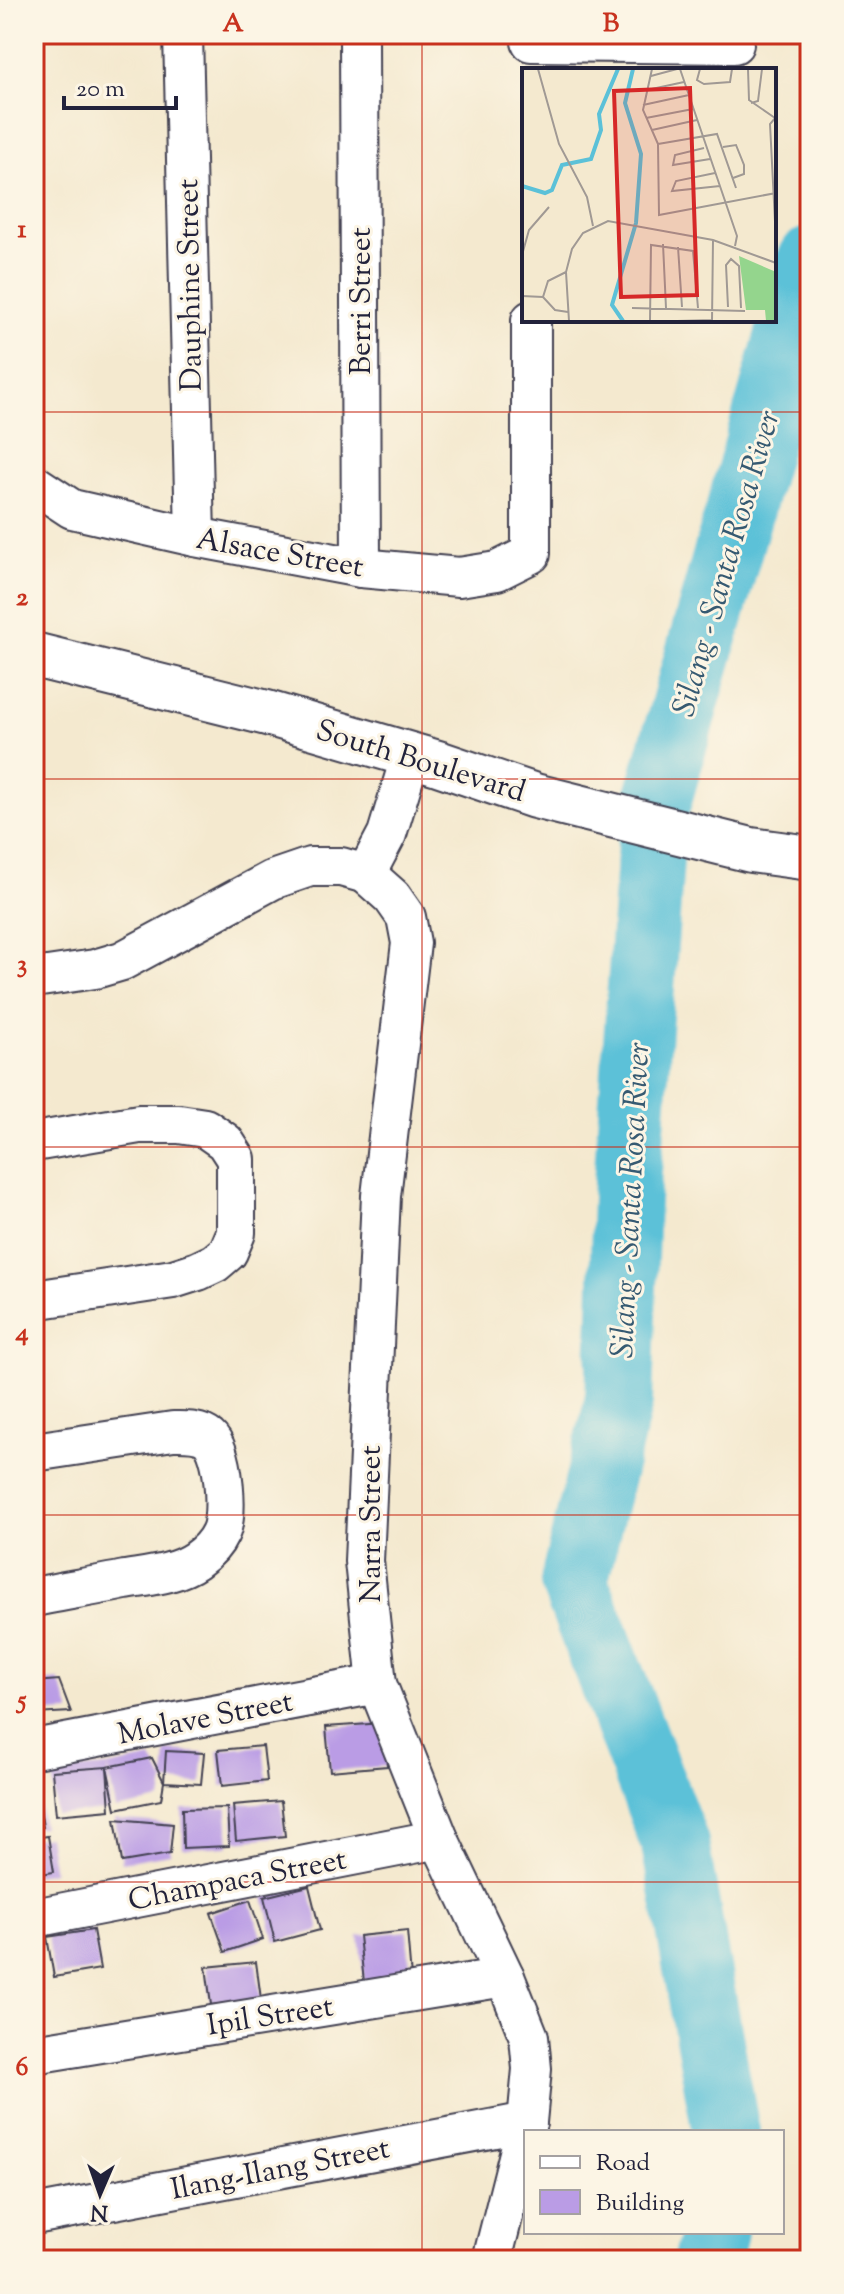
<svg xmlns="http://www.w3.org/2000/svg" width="844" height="2294" font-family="'Sorts Mill Goudy',serif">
  <rect width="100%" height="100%" fill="#fcf5e5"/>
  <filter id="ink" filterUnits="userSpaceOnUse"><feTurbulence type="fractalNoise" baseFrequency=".0125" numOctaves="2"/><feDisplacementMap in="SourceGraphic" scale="16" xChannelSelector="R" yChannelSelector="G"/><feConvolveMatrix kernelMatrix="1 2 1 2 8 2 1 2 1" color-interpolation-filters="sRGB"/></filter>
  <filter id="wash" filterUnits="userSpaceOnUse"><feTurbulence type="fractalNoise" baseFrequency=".006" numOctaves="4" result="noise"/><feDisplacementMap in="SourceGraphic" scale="32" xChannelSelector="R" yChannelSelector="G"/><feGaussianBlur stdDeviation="1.8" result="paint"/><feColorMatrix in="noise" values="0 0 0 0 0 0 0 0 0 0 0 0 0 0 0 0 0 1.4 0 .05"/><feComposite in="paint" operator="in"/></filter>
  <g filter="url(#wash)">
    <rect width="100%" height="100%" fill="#f4e9cf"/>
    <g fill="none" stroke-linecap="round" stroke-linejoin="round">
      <!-- river -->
      <g stroke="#5bc1d8" stroke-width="68">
        <path d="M726 2132 675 1844 574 1581 619 1401 626 1199 653 817 810 261"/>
        <path d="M707 2260 714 2232"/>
      </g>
    </g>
    <g id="blocks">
      <!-- building -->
      <g fill="#ba9ce5">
        <path d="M59 1680 71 1712 34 1714V1682Z"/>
        <path d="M384 1723 387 1766 330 1771 326 1727Z"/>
        <path d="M263 1746 267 1781 222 1786 218 1750Z"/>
        <path d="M166 1751 204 1753 201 1784 164 1782Z"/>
        <path d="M152 1758 164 1782 161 1800 116 1809 107 1767Z"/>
        <path d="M107 1767 110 1810 56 1815 52 1771Z"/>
        <path d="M34 1783H36L43 1827 34 1828Z"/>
        <path d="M281 1801 285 1836 236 1841 233 1805Z"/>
        <path d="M227 1808 229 1846 183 1848 182 1809Z"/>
        <path d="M115 1819 173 1824 170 1854 122 1862Z"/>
        <path d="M48 1836 54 1872 34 1875V1838Z"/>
        <path d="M309 1886 320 1930 275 1942 264 1897Z"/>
        <path d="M250 1900 263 1939 225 1952 211 1913Z"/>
        <path d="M93 1930 100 1969 54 1977 47 1937Z"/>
        <path d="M407 1931 411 1977 364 1982 359 1936Z"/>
        <path d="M256 1962 261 1999 211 2005 206 1967Z"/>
      </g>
    </g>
  </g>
  <g filter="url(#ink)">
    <use href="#blocks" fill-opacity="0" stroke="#424051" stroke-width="2"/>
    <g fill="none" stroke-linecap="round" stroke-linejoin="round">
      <!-- street casing -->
      <g stroke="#424051" stroke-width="42">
        <g id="street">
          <path d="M183 34 195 537"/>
          <path d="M359 34 361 568"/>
          <path d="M531 42 734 44"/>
          <path d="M34 484 72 509 195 537 361 568 459 577 497 571 531 554V320"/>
          <path d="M366 874 387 834 411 755"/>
          <path d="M34 978 95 969 122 961 272 880 310 867H341L366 874 392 897 406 917 411 943 381 1196 364 1561 377 1684 439 1839 505 1977 529 2037 532 2069 527 2122 492 2260"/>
          <path d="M34 1142 139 1124H179L205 1128 225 1142 236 1159V1233L228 1252 215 1263 198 1271 173 1279 34 1300"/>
          <path d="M34 1452 173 1431C185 1431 199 1430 209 1438 224 1451 229 1515 220 1533 215 1544 206 1553 196 1560 176 1574 149 1576 125 1580 95 1586 64 1591 34 1597"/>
          <path d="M34 1749 377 1684"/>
          <path d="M34 1918 439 1839"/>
          <path d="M34 2054 505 1977"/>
          <path d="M34 2215 527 2122"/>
        </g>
      </g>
      <!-- secondary casing -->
      <g stroke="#424051" stroke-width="48">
        <path id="secondary" d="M34 655 267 713 438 763 535 796 751 850 810 858"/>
      </g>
      <!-- street -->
      <use href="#street" stroke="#fff" stroke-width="38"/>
      <!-- secondary -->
      <use href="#secondary" stroke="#fff" stroke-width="44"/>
    </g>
  </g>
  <!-- grid -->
  <path fill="none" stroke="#c8321e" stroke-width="2" stroke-opacity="0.55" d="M422 34V2260M34 412H810M34 779H810M34 1147H810M34 1515H810M34 1882H810"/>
  <g text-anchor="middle" stroke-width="6" stroke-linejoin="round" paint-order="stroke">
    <!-- street labels -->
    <g font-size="30" fill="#22223b" stroke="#fcf5e5">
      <text transform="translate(189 285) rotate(-91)" y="10">Dauphine Street</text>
      <text transform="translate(360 301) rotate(-90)" y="10">Berri Street</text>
      <text transform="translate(280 552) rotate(10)" y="10">Alsace Street</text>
      <text transform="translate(421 760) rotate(17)" y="10">South Boulevard</text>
      <text transform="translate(370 1524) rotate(-90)" y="10">Narra Street</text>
      <text transform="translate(205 1717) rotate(-11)" y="10">Molave Street</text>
      <text transform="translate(237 1879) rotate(-11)" y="10">Champaca Street</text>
      <text transform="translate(270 2015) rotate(-9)" y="10">Ipil Street</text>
      <text transform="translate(280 2168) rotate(-11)" y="10">Ilang-Ilang Street</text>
    </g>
    <!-- water labels -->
    <g font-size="32" font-style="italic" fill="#365a72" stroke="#fcf5e5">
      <text transform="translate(725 563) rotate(-74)" y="11">Silang - Santa Rosa River</text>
      <text transform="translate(629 1200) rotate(-87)" y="11">Silang - Santa Rosa River</text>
    </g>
  </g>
  <!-- overview -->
  <g transform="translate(522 68)">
    <rect width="254" height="254" fill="#f4e9cf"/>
    <path d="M217 188 254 204V253H244L243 242H224Z" fill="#94d58d"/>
    <path fill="none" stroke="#5bc1d8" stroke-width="4" d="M0 118 23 125 30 122 40 97 69 91 79 62 77 46 96 1M101 253 90 237 114 155 119 86 103 35 111 1"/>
    <path fill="none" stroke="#a09994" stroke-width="2" d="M16 1 37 76 65 129 71 158M130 1 121 42 136 76 137 147 254 125M158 1 215 168 213 178M178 1 175 12 182 16 208 14 210 1M226 1 227 32 253 50M129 8 155 1M125 22 162 14M229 35 236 33 240 1M121 37 167 27M254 49 248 56 254 173M124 50 171 41M130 62 175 52M136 76 195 66 214 120M201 79 214 77 222 97V106L211 110M182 80 153 87 151 97 188 91M193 105 154 113 150 123 198 118M141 176 144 240M156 179 160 239M0 187 7 162 27 139M0 228 21 229 33 242 46 244M21 229 26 213 44 204M206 239 204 197 209 191 217 198 219 240M110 240 223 243M47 253 44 204 50 181 61 165 86 153 191 172 254 195M128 253 129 177 171 183 176 240M155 253 190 252M190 253 191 172"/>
    <path fill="#d62828" fill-opacity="0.15" stroke="#d62828" stroke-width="4" d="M168 20 175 227 99 229 92 23Z"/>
    <rect width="254" height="254" fill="none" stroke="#22223b" stroke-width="4"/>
  </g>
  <!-- margin -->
  <rect width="844" height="2294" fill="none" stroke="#fcf5e5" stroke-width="88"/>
  <!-- legend -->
  <rect x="524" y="2130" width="260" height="104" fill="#fcf5e5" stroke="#a5a1a1" stroke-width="2"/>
  <rect x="540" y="2156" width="40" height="12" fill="#ffffff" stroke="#a5a1a1" stroke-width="2"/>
  <text x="596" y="2170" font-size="24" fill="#22223b">Road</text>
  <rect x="540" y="2190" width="40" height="24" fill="#ba9ce5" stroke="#a5a1a1" stroke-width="2"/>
  <text x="596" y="2210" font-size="24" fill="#22223b">Building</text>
  <!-- north arrow -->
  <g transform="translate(100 2194) rotate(182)" stroke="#fcf5e5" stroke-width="6" paint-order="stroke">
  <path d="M0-6L14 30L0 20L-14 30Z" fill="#22223b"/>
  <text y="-12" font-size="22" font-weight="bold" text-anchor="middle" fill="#22223b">N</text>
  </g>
  <!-- scale -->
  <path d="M64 96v12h112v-12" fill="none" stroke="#22223b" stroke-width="4"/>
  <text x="76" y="96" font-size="24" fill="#22223b" stroke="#fcf5e5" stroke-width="6" paint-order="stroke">20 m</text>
  <rect x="44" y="44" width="756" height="2206" fill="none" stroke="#c8321e" stroke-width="3"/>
  <g font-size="26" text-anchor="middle" font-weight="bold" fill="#c8321e">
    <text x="233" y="31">A</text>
    <text x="611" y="31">B</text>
    <text x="22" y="237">1</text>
    <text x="22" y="605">2</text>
    <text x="22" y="972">3</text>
    <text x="22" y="1340">4</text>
    <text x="22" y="1708">5</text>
    <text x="22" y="2075">6</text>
  </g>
</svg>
